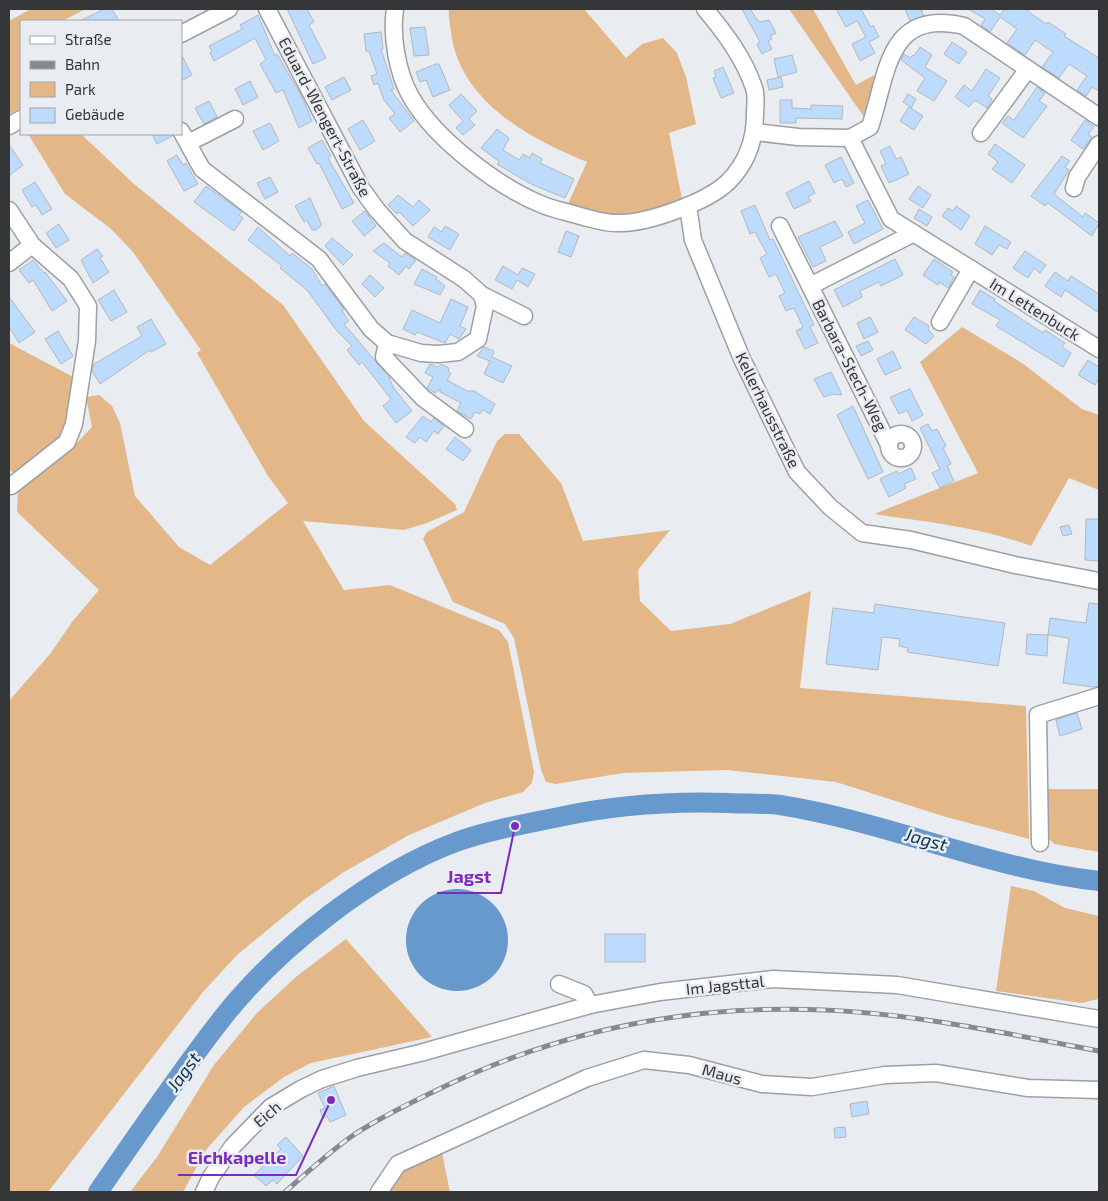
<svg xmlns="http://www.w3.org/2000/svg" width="1108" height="1201" font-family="'Exo 2',sans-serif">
  <rect width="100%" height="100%" fill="#e9edf2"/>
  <!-- green -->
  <g fill="#e3b788">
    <path d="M31 9H86L62 21H21V108L10 114 9 21Z"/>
    <path d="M449 9H584L626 58 642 44 663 38 677 53 686 77 696 124 669 133 683 204 650 214 603 217 566 208 587 162C529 139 458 100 451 31 450 24 448 16 449 9Z"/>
    <path d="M789 9H813L856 85 876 74 870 105 864 117Z"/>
    <path d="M28 134H81L134 184 283 305 364 421 455 504 457 510 427 523 404 530 303 521 344 590 390 585 499 630 508 642 534 772 532 783 523 792 485 803 409 835 344 872 305 899 237 955 203 992 48 1192H9V701L50 654 72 622 99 590 17 512 18 487 75 445 92 427 86 397 99 395 112 406 120 423 135 496 179 547 210 565 288 503 268 476 197 353 201 350 133 252 110 228 65 194Z"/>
    <path d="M962 327 1022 363 1082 409 1099 415V490L1069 478 1031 546C981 527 926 522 874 514L978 473 920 362Z"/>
    <path d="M9 343 77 379 65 435 14 474 9 469Z"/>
    <path d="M505 434H519L561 483 583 541 670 530 638 570 640 601 671 631 730 624 811 591 800 688 1026 706 1029 839 946 817 836 782 727 770 623 773 556 784 546 782 541 770 514 638 505 624 453 602 423 539 427 532 464 512 497 441Z"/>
    <path d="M1044 789H1099V852L1054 844 1046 835Z"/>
    <path d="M1011 886 1034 891 1065 908 1099 916V999L1081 1003 996 991Z"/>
    <path d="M346 939 432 1037 311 1063 284 1077 244 1107 206 1150 183 1192H130L157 1157 214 1065 257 1013 297 976Z"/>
    <path d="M441 1148 450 1192H387C400 1169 419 1160 441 1148Z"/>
  </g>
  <!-- water -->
  <circle fill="#6799cd" cx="457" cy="940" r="51"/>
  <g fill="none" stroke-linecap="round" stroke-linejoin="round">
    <!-- river -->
    <path stroke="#6799cd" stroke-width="20" d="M98 1192C139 1133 179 1073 224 1016 279 947 373 873 456 842 489 830 525 824 559 817 615 805 670 801 728 803 745 804 763 803 780 805 888 822 990 869 1099 881"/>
  </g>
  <!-- building -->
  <g fill="#bcdbfd" stroke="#b4b8bd">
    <path d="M104 9H112L119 21H80Z"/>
    <path d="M287 9H307L314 22 309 25 326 58 313 64Z"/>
    <path d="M742 9H750L759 22 769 20 776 33 770 36 772 39 768 41 772 49 762 54 757 44 760 42Z"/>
    <path d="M836 9H861L871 27 873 25 879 37 869 42 875 53 860 61 852 44 866 37 857 21 846 27Z"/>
    <path d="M905 9H921L924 16 910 21Z"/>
    <path d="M968 9H991L1000 15 1005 9H1025L1043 22 1047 24 1048 22 1066 34 1064 36 1099 58V91L1092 87 1086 96 1077 90 1087 76 1069 64 1059 78 1042 67 1053 52 1035 40 1025 55 1007 43 1017 29 1000 17 990 32 981 25 985 19Z"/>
    <path d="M258 15 275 56 277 54 302 97 312 121 299 128 283 90 276 93 260 64 266 60 255 38 214 61 210 53 212 52 209 46 242 29 240 25Z"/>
    <path d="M425 27 429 55 414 56 410 28Z"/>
    <path d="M381 32 383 49H381L394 89 391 90 414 121 400 132 389 118 395 114 384 100 378 83 374 85 371 76 377 74 369 51H366L364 34Z"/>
    <path d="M952 42 967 52 959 64 944 54Z"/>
    <path d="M920 47 932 55 925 67 947 81 934 101 917 91 925 78 901 60 904 54 910 58 913 55 914 56Z"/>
    <path d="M181 54 192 75 181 81Z"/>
    <path d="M792 55 797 72 778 77 774 59Z"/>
    <path d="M436 64H439L450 90 433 97 426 80 420 82 416 72Z"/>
    <path d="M723 67 734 93 721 98 713 78 716 77 714 71Z"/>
    <path d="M986 69 1000 78 988 96 992 99 987 108 975 100 969 107 955 97 964 85 972 91Z"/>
    <path d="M344 77 351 90 332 100 325 87Z"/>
    <path d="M781 77 783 87 769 90 767 80Z"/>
    <path d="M250 81 258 97 243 105 235 89Z"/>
    <path d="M1037 87 1045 93 1039 101 1047 106 1023 138 1002 123 1008 116 1014 120Z"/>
    <path d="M461 94 477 111 469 119 475 125 463 135 456 128 463 121 449 105Z"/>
    <path d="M908 94 916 99 911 108 903 102Z"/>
    <path d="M780 100H792V108L811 109V105L843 106 842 119 796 118V123H780Z"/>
    <path d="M209 101 217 117 204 124 195 108Z"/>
    <path d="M909 107 923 116 914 130 900 121Z"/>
    <path d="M363 120 375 141 360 150 348 129Z"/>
    <path d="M1085 120 1094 127 1088 134 1092 137 1083 149 1071 140Z"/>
    <path d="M270 123 279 141 263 150 253 131Z"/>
    <path d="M497 129 509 138 503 150 519 160 523 154 530 158 532 153 542 159 540 163 574 179 565 198 531 184 512 173 497 164 500 162 481 148Z"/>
    <path d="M152 134H172V136L157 144Z"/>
    <path d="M322 140 331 156 328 158 354 203 342 209 319 163 317 164 308 148Z"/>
    <path d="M995 144 1025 165 1012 183 992 169 998 162 988 154Z"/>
    <path d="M9 145 23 165 9 176Z"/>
    <path d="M890 146 896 159 901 157 909 174 889 183 881 166 886 164 880 151Z"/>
    <path d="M177 155 183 165 186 163 198 184 184 191 167 161Z"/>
    <path d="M1062 156 1070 161 1065 167 1069 170 1054 194 1083 217 1085 213 1099 223 1092 236 1048 203 1045 206 1031 196Z"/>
    <path d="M841 157 854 183 846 187 842 179 834 183 825 165Z"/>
    <path d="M270 177 278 192 265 199 257 183Z"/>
    <path d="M809 181 815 193 808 197 811 201 794 209 786 193Z"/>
    <path d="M35 182 52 209 42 215 36 205 32 207 22 190Z"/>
    <path d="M206 186 242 212 239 215 243 218 234 231 194 202Z"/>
    <path d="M918 186 931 195 923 208 909 199Z"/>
    <path d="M398 195 413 207 419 200 430 210 413 226 399 212 397 214 388 205Z"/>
    <path d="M310 198 321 223V226L316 230H312L307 220 304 222 295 206Z"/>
    <path d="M868 200 883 229 854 244 848 232 865 223 856 206Z"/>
    <path d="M755 205 770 240 773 239 814 325 810 327 818 343 805 349 796 331 803 327 794 308 786 311 779 296 785 293 776 274 769 277 760 258 767 254 755 232 750 234 741 211Z"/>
    <path d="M956 206 970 216 961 230 942 216 948 208 953 211Z"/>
    <path d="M919 209 932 217 927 226 914 218Z"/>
    <path d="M365 211 376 226 364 236 352 221Z"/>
    <path d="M835 221 843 236 820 247 826 261 813 267 798 237Z"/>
    <path d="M59 224 69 240 56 248 46 233Z"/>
    <path d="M445 226 459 234 450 250 428 237 434 227 442 232Z"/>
    <path d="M985 226 1011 242 1007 249 999 245 992 255 975 244Z"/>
    <path d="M258 227 290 256 292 253 312 269 322 286 325 284 344 309 342 311 349 321 344 324 389 377 393 387 412 411 396 423 383 406 391 399 362 362 359 365 347 350 352 346 337 331 307 290 280 268 282 266 248 240Z"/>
    <path d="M566 231 579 236 571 257 558 252Z"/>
    <path d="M332 238 353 255 343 265 325 246Z"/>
    <path d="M384 243 402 257 405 253 416 260 409 269 406 266 399 275 388 266 390 263 373 251Z"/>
    <path d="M97 249 103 256 100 258 109 272 93 283 81 260Z"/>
    <path d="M1025 251 1046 265 1040 273 1034 268 1028 278 1013 268Z"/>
    <path d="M895 259 903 275 881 286 879 282 860 291 862 297 843 307 834 290Z"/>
    <path d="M934 259 953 272 951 275 954 277 948 288 939 282 938 285 923 275Z"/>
    <path d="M33 260 44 273 45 272 67 301 52 311 33 280 29 283 19 270Z"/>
    <path d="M503 266 518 275 522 268 535 274 528 287 517 280 512 289 495 280Z"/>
    <path d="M422 269 437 277 436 279 445 286 440 295 414 284Z"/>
    <path d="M1055 272 1068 281 1071 276 1099 294V313L1065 290 1061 297 1045 286Z"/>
    <path d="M370 275 384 288 375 297 362 284Z"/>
    <path d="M114 290 127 312 111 321 98 300Z"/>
    <path d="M980 290 995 299 994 301 1043 333 1045 330 1065 343 1062 347 1071 353 1063 367 996 326 1000 320 972 304Z"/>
    <path d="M9 297 35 332 19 343 9 327Z"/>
    <path d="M451 299 468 307 460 326 466 329 459 339 450 334 445 343 417 332 415 335 403 329 412 310 440 323Z"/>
    <path d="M870 317 878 332 864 339 857 323Z"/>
    <path d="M914 317 929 326 928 329 934 336 926 344 905 330Z"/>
    <path d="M151 319 166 344 151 352 150 350 100 384 92 371 94 364 142 336 137 327Z"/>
    <path d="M58 331 73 356 61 364 45 339Z"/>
    <path d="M868 341 873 350 861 356 856 346Z"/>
    <path d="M484 347 494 351 492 357 512 366 503 383 484 374 490 361 477 356Z"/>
    <path d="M893 351 901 368 885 375 877 359Z"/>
    <path d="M1088 360 1099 367V378L1095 385 1078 375Z"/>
    <path d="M430 364 438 367 441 364 449 368 448 371 451 373 447 380 467 391H474L495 404 490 414 483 410 480 414 475 412 471 419 457 411 461 403 440 392V389L435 393 429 389 427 388 433 377 425 373Z"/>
    <path d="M831 372 842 395 833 394 824 397 814 379Z"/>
    <path d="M910 389 923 415 912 421 907 410 899 414 890 397Z"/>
    <path d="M853 406 883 472 868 479 837 415Z"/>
    <path d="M423 416 431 422 434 418 444 426 438 434 434 431 426 442 420 437 415 443 406 437Z"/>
    <path d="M928 424 932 431 937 429 946 446 943 448 951 464 947 466 954 481 940 488 932 473 940 469 920 428Z"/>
    <path d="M455 437 471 450 463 461 446 449Z"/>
    <path d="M911 468 916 479 904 484 906 488 889 497 880 479 897 471 898 474Z"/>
    <path d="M1086 519H1099V561L1085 560Z"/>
    <path d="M1069 525 1072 534 1063 536 1060 527Z"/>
    <path d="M1089 603 1099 604V686L1093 687 1063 683 1069 638 1048 635 1050 618 1086 623Z"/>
    <path d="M875 604 1005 623 998 666 907 652 908 648 899 646 900 639 882 637 878 670 826 664 833 608 874 613Z"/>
    <path d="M1027 634 1048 635 1047 656 1026 654Z"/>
    <path d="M1077 713 1082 729 1060 736 1056 720Z"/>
    <rect x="605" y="934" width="40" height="28"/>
    <path d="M334 1086 346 1115 330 1122 327 1116 323 1118 320 1110 325 1108 318 1093Z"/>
    <path d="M867 1101 869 1114 852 1117 850 1104Z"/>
    <path d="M845 1127 846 1137 835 1138 834 1128Z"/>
    <path d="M286 1137 303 1156 277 1184 273 1180 266 1186 254 1175 281 1149 277 1145Z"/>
  </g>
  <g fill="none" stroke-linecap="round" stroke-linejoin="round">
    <!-- minor casing -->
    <g stroke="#9ca0a4" stroke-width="19">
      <g id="minor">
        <path d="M267 9 361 188 377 210 405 241 464 279 482 295 524 316"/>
        <path d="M395 9C391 35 397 73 411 97 435 139 498 187 543 205 555 210 568 212 580 216 593 219 606 224 620 223 649 223 707 202 728 182 746 164 755 140 755 114 755 106 757 96 754 88 744 58 725 33 705 9"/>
        <path d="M181 34 229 9"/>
        <path d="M9 126 21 119"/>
        <path d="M181 131 202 169 319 259 371 329 387 343 421 353 438 354 458 352 478 339 485 306 482 295"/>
        <path d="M755 132 798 137 850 138 870 127C888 73 887 8 964 26L1099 117"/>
        <path d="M981 133 1028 69"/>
        <path d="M850 138 891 219 1099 349"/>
        <path d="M188 143 235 119"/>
        <path d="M1074 188 1077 177 1099 144"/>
        <path d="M688 206 693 240 742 359 797 472 830 507 862 533 911 540 1015 565 1099 581"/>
        <path d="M9 210 32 245 71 279 88 306 87 341 74 424 67 442 11 486"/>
        <path d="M780 226 810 286"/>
        <path d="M9 263 32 245"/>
        <path d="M940 322 971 269"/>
        <path d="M387 343 384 357 423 398 465 429"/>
        <circle cx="901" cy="446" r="12"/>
        <path d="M889 445 810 286 912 234"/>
        <path d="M1040 843 1038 715 1099 696"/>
        <path d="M559 984 584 994 590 1005"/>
        <path d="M204 1192 211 1177 233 1146 271 1107 301 1089 322 1079 357 1068 420 1053 590 1005 660 992 773 979 897 985 1099 1019"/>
        <path d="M379 1192 398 1164 587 1078 644 1060 689 1065 762 1084 812 1087 885 1075 936 1073 1028 1088 1099 1090"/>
      </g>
    </g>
    <!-- minor -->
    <use href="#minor" stroke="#fff" stroke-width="16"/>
    <!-- rail casing -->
    <g stroke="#86898d" stroke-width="5">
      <path id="rail" d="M285 1192C308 1172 330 1151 355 1134 381 1117 408 1104 435 1091 557 1031 689 1004 825 1010 917 1014 1009 1034 1099 1051"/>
    </g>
    <!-- rail -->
    <use href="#rail" stroke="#e9edf2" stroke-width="3" stroke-dasharray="9" stroke-linecap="butt"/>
  </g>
  <g text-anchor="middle" stroke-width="5" stroke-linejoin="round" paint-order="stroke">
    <!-- street labels -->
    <g font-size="16" fill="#343638" stroke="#e9edf2">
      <text transform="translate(325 117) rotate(62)" y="6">Eduard-Wengert-Straße</text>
      <text transform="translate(1035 309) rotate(32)" y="6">Im Lettenbuck</text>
      <text transform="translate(850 365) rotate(63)" y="6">Barbara-Stech-Weg</text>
      <text transform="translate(768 410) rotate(64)" y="6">Kellerhausstraße</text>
      <text transform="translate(725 985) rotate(-6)" y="6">Im Jagsttal</text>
      <text transform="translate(722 1074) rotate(15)" y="6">Maus</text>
      <text transform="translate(267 1114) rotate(-41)" y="6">Eich</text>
    </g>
    <!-- water labels -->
    <g font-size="18" font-style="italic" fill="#0a3053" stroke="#e9edf2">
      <text transform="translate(926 840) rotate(15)" y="6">Jagst</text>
      <text transform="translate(184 1072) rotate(-54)" y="6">Jagst</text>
    </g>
  </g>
  <!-- callouts -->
  <path fill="none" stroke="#7b2cbf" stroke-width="2" d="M515 826L501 893H437M331 1100L296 1175H178"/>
  <g fill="#7b2cbf" stroke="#e9edf2" stroke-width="2">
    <circle cx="515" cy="826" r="5"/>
    <circle cx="331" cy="1100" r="5"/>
  </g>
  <g font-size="18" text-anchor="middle" font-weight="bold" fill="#7b2cbf" stroke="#e9edf2" stroke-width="5" stroke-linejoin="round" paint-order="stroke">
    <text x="469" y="883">Jagst</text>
    <text x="237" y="1164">Eichkapelle</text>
  </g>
  <!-- border -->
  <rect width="1108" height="1201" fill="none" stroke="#343638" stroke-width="20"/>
  <!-- legend -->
  <rect x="20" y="20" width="162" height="115" fill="#e9edf2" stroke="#a1a4a8"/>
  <rect x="30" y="36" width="25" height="8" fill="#ffffff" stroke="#a1a4a8"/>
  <text x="65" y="45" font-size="15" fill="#343638">Straße</text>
  <rect x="30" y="61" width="25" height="8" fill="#86898d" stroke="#a1a4a8"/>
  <text x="65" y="70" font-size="15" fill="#343638">Bahn</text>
  <rect x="30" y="82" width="25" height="15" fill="#e3b788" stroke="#a1a4a8"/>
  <text x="65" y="95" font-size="15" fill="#343638">Park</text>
  <rect x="30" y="108" width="25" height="15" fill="#bcdbfd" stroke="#a1a4a8"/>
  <text x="65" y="120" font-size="15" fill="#343638">Gebäude</text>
</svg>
